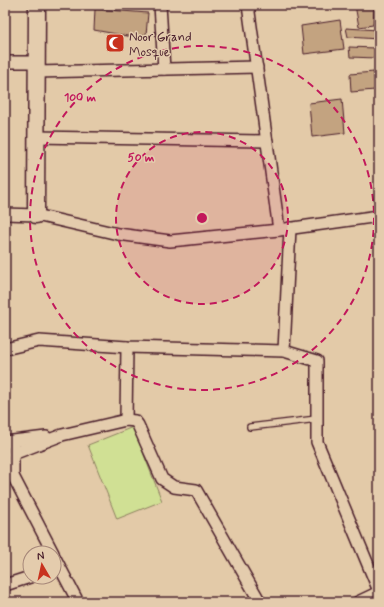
<svg xmlns="http://www.w3.org/2000/svg" width="384" height="607" font-family="Mynerve,sans-serif">
  <rect width="100%" height="100%" fill="#e3caa8"/>
  <filter id="ink" filterUnits="userSpaceOnUse"><feTurbulence type="fractalNoise" baseFrequency=".025" numOctaves="2"/><feDisplacementMap in="SourceGraphic" scale="8" xChannelSelector="R" yChannelSelector="G"/><feConvolveMatrix kernelMatrix="1 2 1 2 8 2 1 2 1" color-interpolation-filters="sRGB"/></filter>
  <g filter="url(#ink)">
    <!-- green -->
    <path fill="#d0e094" stroke="#8d8060" d="M133 427 162 501 117 519 88 445Z"/>
    <!-- building -->
    <g fill="#c3a380" stroke="#4a1f2b">
      <path d="M355 5 374 7 373 25 359 27Z"/>
      <path d="M95 9 148 13 146 35 133 37 94 30Z"/>
      <path d="M340 20 344 49 304 54 301 26Z"/>
      <path d="M346 28 378 30V39L348 37Z"/>
      <path d="M349 47 375 48 376 58 350 57Z"/>
      <path d="M374 72 375 90 351 92 350 74Z"/>
      <path d="M342 99 345 133 312 137 309 103Z"/>
    </g>
    <g fill="none" stroke-linecap="round" stroke-linejoin="round">
      <!-- lane casing -->
      <g stroke="#4a1f2b" stroke-width="8">
        <path id="lane" d="M250 427 317 419"/>
      </g>
      <!-- street casing -->
      <g stroke="#4a1f2b" stroke-width="14">
        <g id="street">
          <path d="M160 5 164 69"/>
          <path d="M248 5 279 230"/>
          <path d="M5 62H36"/>
          <path d="M36 72 257 67"/>
          <path d="M36 137 267 141"/>
          <path d="M5 214 36 215 118 234 170 241 279 230 379 216"/>
          <path d="M5 349 39 341 127 347 284 351 317 361V442L379 591"/>
          <path d="M284 351 290 228"/>
          <path d="M126 420 127 347"/>
          <path d="M13 441V476L53 553"/>
          <path d="M5 442 46 437"/>
          <path d="M13 454 62 435 126 420 135 421 138 425 162 479 174 487 196 490 260 602"/>
          <path d="M54 556 78 602"/>
          <path d="M5 585 30 577"/>
          <path d="M358 602 379 592"/>
        </g>
      </g>
      <!-- secondary casing -->
      <g stroke="#4a1f2b" stroke-width="19">
        <path id="secondary" d="M36 215 37 5"/>
      </g>
      <!-- lane -->
      <use href="#lane" stroke="#e4ccad" stroke-width="5.5"/>
      <!-- street -->
      <use href="#street" stroke="#e4ccad" stroke-width="11"/>
      <!-- secondary -->
      <use href="#secondary" stroke="#e4ccad" stroke-width="16"/>
    </g>
  </g>
  <!-- distance rings -->
  <circle cx="202" cy="218" r="86" fill="#c2185b" fill-opacity=".12"/>
  <g fill="none" stroke="#c2185b" stroke-width="2" stroke-dasharray="7 5">
    <circle cx="202" cy="218" r="86"/>
    <circle cx="202" cy="218" r="172"/>
  </g>
  <!-- icons -->
  <defs>
    <g id="mosque-square" transform="scale(1)"><rect x="-9" y="-9" width="18" height="18" rx="4" fill="#c8321e" stroke="#e4ccad"/><path d="M3.5-4.9A6 6 0 1 0 3.5 4.9A5 5 0 1 1 3.5-4.9Z" fill="#fff"/></g>
  </defs>
  <g fill-rule="evenodd">
    <use href="#mosque-square" x="115" y="43"/>
  </g>
  <g text-anchor="middle" stroke-width="3" stroke-linejoin="round" paint-order="stroke">
    <!-- poi labels -->
    <g font-size="13" fill="#4a1f2b" stroke="#e4ccad" text-anchor="start">
      <text x="129" y="41">Noor Grand<tspan x="129" dy="15">Mosque</tspan></text>
    </g>
  </g>
  <circle cx="202" cy="218" r="6" fill="#c2185b" stroke="#e4ccad" stroke-width="2"/>
  <g font-size="12" text-anchor="middle" font-weight="bold" fill="#c2185b" stroke="#e4ccad" stroke-width="3" stroke-linejoin="round" paint-order="stroke">
    <text x="80" y="101">100 m</text>
    <text x="141" y="161">50 m</text>
  </g>
  <!-- margin -->
  <rect width="384" height="607" fill="none" stroke="#e4ccad" stroke-width="20"/>
  <rect x="10" y="10" width="364" height="587" fill="none" stroke="#4a1f2b" stroke-width="1.5" filter="url(#ink)"/>
  <!-- north arrow -->
  <g transform="translate(42 565) rotate(351)"><circle r="19" fill="#e4ccad" stroke="#a68779"/>
  <path d="M0-3L7 15L0 10L-7 15Z" fill="#c8321e"/>
  <text y="-6" font-size="11" font-weight="bold" text-anchor="middle" fill="#4a1f2b">N</text>
  </g>
</svg>
